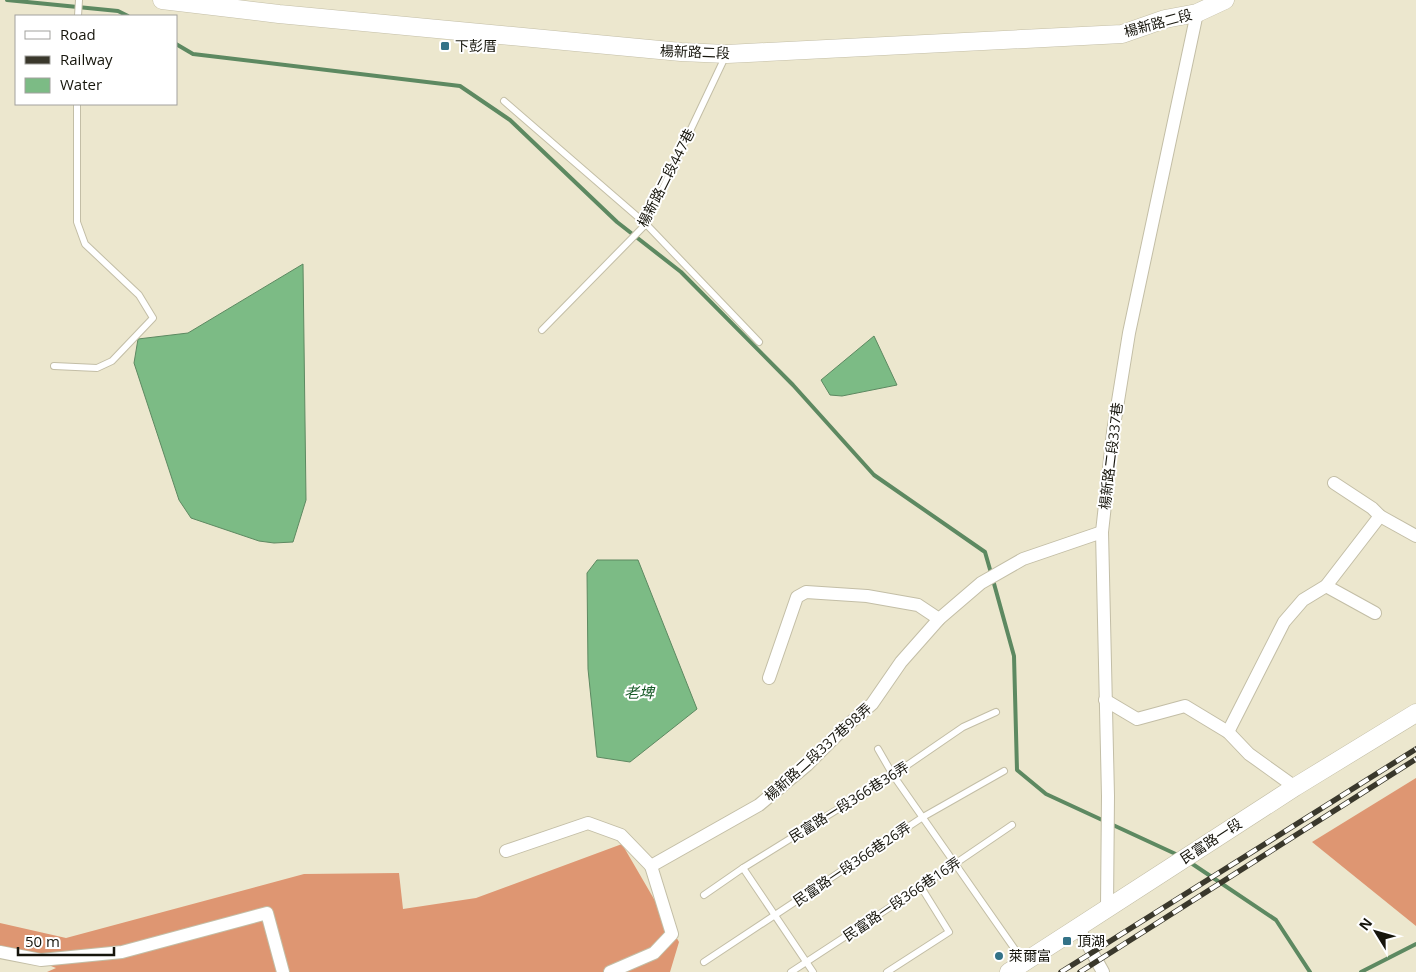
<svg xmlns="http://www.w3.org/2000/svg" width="1416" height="972" font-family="'Open Sans','Noto Sans TC',sans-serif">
  <rect width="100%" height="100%" fill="#ece7ce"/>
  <!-- forest -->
  <g fill="#de9672">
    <path d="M1416 778V926L1312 842Z"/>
    <path d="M622 844 679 942 670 972H47L56 968 0 946V923L66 938 304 874 399 873 403 909 476 898Z"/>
  </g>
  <!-- water -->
  <g fill="#7cbb85" stroke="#5d8961">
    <path d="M303 264 306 500 293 542 274 543 259 541 191 518 179 500 134 363 138 339 188 333Z"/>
    <path d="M874 336 897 385 842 396 830 395 821 380Z"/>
    <path d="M597 560H638L697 709 630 762 597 757 588 669 587 573Z"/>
  </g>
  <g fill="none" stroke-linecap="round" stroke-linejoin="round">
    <!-- stream -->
    <g stroke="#5d8961" stroke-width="4">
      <path d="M7 0 118 11 128 16"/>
      <path d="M176 44 193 54 460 86 510 120 617 222 681 272 793 385 874 475 985 552 991 573"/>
      <path d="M993 580 1014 656 1017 770 1046 794 1180 856"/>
      <path d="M1188 861 1276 920 1310 972"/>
      <path d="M1361 972 1416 944"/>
    </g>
    <!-- lane casing -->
    <g stroke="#c3bea6" stroke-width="8">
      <g id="lane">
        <path d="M78 16 79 0"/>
        <path d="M504 101 646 224 759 342"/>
        <path d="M542 330 646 224 726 55"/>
        <path d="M54 366 97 368 112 361 153 318 139 295 85 244 77 222V104"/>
        <path d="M878 749 893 775 1023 961"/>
        <path d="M743 868 813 972"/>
        <path d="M704 895 743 868 893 775 963 727 996 712"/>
        <path d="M704 962 923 817 1004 771"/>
        <path d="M791 972 921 887 1012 825"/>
        <path d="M887 972 949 932 921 887"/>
      </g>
    </g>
    <!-- street casing -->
    <g stroke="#c3bea6" stroke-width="14">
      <g id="street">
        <path d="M1334 483 1372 508 1380 516 1416 536"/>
        <path d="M1326 586 1375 613"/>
        <path d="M769 678 797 597 806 592 867 596 918 605 939 619"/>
        <path d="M1105 700 1137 719 1185 706 1228 732 1249 754 1295 787"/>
        <path d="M1228 732 1284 622 1303 600 1326 586 1380 516"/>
        <path d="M506 851 588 823 621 835 651 866 759 805 807 765 843 729 872 704 901 662 939 619 981 583 1023 559 1102 532"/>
        <path d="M1107 907 1108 796 1102 532 1113 432 1129 333 1197 13"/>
        <path d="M1078 927 1103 972"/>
        <path d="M0 952 41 960 122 952 267 913 283 972"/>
        <path d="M610 972 654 953 672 934 651 866"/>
      </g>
    </g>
    <!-- secondary casing -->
    <g stroke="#c3bea6" stroke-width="19">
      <g id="secondary">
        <path d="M162 0 279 14 681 52 727 54 1122 34 1165 19 1197 13 1225 0"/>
        <path d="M1009 972 1295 787 1416 713"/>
      </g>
    </g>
    <!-- lane -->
    <use href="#lane" stroke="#fff" stroke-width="6"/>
    <!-- street -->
    <use href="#street" stroke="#fff" stroke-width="12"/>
    <!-- secondary -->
    <use href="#secondary" stroke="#fff" stroke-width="18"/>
    <!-- rail casing -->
    <g stroke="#3a382c" stroke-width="5.5">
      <g id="rail">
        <path d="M1061 972 1416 749"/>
        <path d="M1080 972 1416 759"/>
      </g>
    </g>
    <!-- rail -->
    <use href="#rail" stroke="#fff" stroke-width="4" stroke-dasharray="11" stroke-linecap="butt"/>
  </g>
  <!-- markers -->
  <g fill="#337287" stroke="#fff" stroke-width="2">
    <rect x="440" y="41" width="10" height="10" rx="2.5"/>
    <rect x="1062" y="936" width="10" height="10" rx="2.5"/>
    <circle cx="999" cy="956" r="5"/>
  </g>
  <g text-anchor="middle" stroke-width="4" stroke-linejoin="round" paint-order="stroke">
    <!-- street labels -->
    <g font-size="14" fill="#16150c" stroke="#fff">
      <text transform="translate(1158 23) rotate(-15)" y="5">楊新路二段</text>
      <text transform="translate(695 52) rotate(2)" y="5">楊新路二段</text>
      <text transform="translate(666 178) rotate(-63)" y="5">楊新路二段447巷</text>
      <text transform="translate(1111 456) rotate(-83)" y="5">楊新路二段337巷</text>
      <text transform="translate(818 752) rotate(-42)" y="5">楊新路二段337巷98弄</text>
      <text transform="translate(849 802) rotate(-32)" y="5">民富路一段366巷36弄</text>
      <text transform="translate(1211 841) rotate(-33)" y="5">民富路一段</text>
      <text transform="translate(852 864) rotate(-34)" y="5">民富路一段366巷26弄</text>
      <text transform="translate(902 899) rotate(-34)" y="5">民富路一段366巷16弄</text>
    </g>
    <!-- poi labels -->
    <g font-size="14" fill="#16150c" stroke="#fff" text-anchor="start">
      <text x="455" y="51">下彭厝</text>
      <text x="1077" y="946">頂湖</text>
      <text x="1009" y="961">萊爾富</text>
    </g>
    <!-- water labels -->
    <g font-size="15" font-style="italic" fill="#1a5c2a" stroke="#fff">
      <text x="639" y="698">老埤</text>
    </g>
  </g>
  <!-- legend -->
  <rect x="15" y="15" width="162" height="90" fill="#ffffff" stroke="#a2a19e"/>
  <rect x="25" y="31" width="25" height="8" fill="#ffffff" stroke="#a2a19e"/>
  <text x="60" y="40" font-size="15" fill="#16150c">Road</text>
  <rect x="25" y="56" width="25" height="8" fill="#3a382c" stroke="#a2a19e"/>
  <text x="60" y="65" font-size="15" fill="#16150c">Railway</text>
  <rect x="25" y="78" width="25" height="15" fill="#7cbb85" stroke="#a2a19e"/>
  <text x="60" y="90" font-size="15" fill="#16150c">Water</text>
  <!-- north arrow -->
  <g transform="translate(1376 932) rotate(307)" stroke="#ffffff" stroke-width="4" paint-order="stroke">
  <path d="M0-4L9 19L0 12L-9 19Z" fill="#16150c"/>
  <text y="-8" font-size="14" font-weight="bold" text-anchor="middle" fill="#16150c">N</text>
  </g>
  <!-- scale -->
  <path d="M18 947v8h96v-8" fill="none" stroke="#16150c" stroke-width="2.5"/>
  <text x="25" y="947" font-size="15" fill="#16150c" stroke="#ffffff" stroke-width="4" paint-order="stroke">50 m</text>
</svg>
